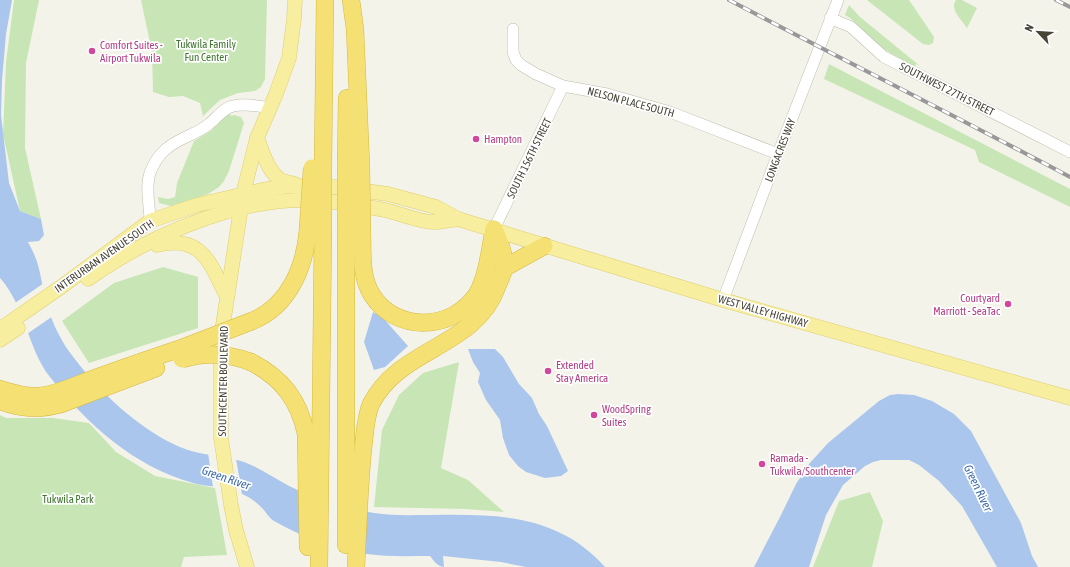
<svg xmlns="http://www.w3.org/2000/svg" width="1070" height="567" font-family="'Asap Condensed',sans-serif">
  <rect width="100%" height="100%" fill="#f4f3ea"/>
  <!-- green -->
  <g fill="#c8e5b5">
    <path d="M14 0H39L26 63 25 148 41 219 20 211 3 134 6 62Z"/>
    <path d="M141 0H267L265 79 261 87 255 91 238 93 220 100 203 116 200 103 183 96 169 97 153 92 152 52Z"/>
    <path d="M867 0H909L934 37 933 43 929 45 923 44Z"/>
    <path d="M956 0H962L977 8 967 28C962 20 949 9 956 0Z"/>
    <path d="M849 5 860 17 920 66 916 64 915 67 890 53 877 44 850 18 845 15Z"/>
    <path d="M829 64 1070 189V207L979 162 975 150 824 79Z"/>
    <path d="M230 113 231 116 234 115 241 117 244 123 229 171 224 181 219 187 208 194 171 206 159 203 158 197 168 199 175 197 177 183 194 141 212 130 226 115Z"/>
    <path d="M163 267 198 277V328L89 363 62 321 114 283Z"/>
    <path d="M459 362 441 468 468 480 504 512 466 509 374 507 382 430 399 395 423 373Z"/>
    <path d="M0 415 6 418H53L89 423 116 452 155 476 215 488 227 555 184 557 181 567H0Z"/>
    <path d="M870 492 883 521 872 567H813L839 501Z"/>
  </g>
  <!-- water -->
  <g fill="#aac6ec">
    <path d="M0 0H12L6 34 2 80 1 115 9 183 20 211 41 219 44 235 39 241 28 242C32 250 36 257 38 265 42 280 44 296 49 311 53 324 60 338 68 350 96 389 142 434 188 450 206 456 226 456 244 462 260 468 274 478 289 486 316 499 345 509 374 513 393 516 413 515 432 515 497 514 558 514 605 567H526L501 562 443 556 444 567C437 566 434 561 430 556 409 556 388 557 367 554 335 550 302 537 274 521 269 518 266 512 262 508 256 502 250 497 242 494 225 485 210 488 193 483 133 466 87 424 50 377 27 348 26 307 0 278Z"/>
    <path d="M373 312 384 319 408 346 385 367 374 370 364 342Z"/>
    <path d="M468 349H495L503 357 519 384 532 398 539 414 547 426 568 471 561 476 545 478 526 472 518 466 509 455 503 438 500 420 486 400 478 382 480 373 473 362Z"/>
    <path d="M898 394 914 395 932 401 954 414 971 431 1021 523 1032 556 1038 567H997L962 506 939 481 919 465 909 460H881L873 462 865 466 843 485 826 515 809 567H754L781 515 796 484 809 464 828 443 879 401 890 395Z"/>
  </g>
  <!-- pier -->
  <g fill="#f4f3ea">
    <path d="M44 283 53 316 27 334 15 303Z"/>
    <path d="M208 453 236 458 242 495 223 489 213 487Z"/>
    <path d="M318 497 342 505 347 552 303 538Z"/>
  </g>
  <g fill="none" stroke-linecap="round" stroke-linejoin="round">
    <!-- minor casing -->
    <g stroke="#bfbcad" stroke-width="12">
      <g id="minor">
        <path d="M830 18 851 27 884 57 1070 152"/>
        <path d="M513 29V52L516 60 521 65 536 74 563 86 607 94 670 112 778 154"/>
        <path d="M150 221C150 206 145 188 150 173 153 165 158 156 165 150 177 138 196 135 209 124 217 118 223 108 233 106 245 103 258 106 270 108"/>
        <path d="M494 229 563 86"/>
        <path d="M723 300 778 154 838 0"/>
      </g>
    </g>
    <!-- major casing -->
    <g stroke="#ddce6f" stroke-width="15">
      <g id="major">
        <path d="M257 138C263 152 268 174 283 181 287 182 291 183 295 184"/>
        <path d="M157 245C202 234 210 263 227 297"/>
        <path d="M88 279C155 232 252 190 335 202 353 205 372 207 389 211 400 214 424 223 434 222 441 222 450 220 458 219"/>
        <path d="M0 329 61 287 150 221 197 205 262 190 288 186 335 187 388 194 436 207 458 219 723 300 1070 398"/>
        <path d="M0 340 18 328"/>
        <path d="M247 567 236 530 231 505 221 438V338L243 194 257 138 276 94 289 58 294 19 295 0"/>
      </g>
    </g>
    <!-- highway casing -->
    <g stroke="#d4b843" stroke-width="18">
      <g id="highway">
        <path d="M351 0 355 29 361 166"/>
        <path d="M323 164 325 0"/>
        <path d="M346 165 347 98"/>
        <path d="M346 231V545"/>
        <path d="M362 232C363 253 360 276 372 295 396 333 453 331 477 294 487 277 490 249 494 229"/>
        <path d="M504 268 544 246"/>
        <path d="M252 321C289 306 305 267 308 229"/>
        <path d="M251 362C282 378 299 400 306 434L308 547"/>
        <path d="M0 389C12 393 26 397 39 396 57 395 80 383 98 377 126 367 154 357 182 348"/>
        <path d="M0 401C21 409 39 410 61 404L156 368"/>
        <path d="M319 567 323 230"/>
        <path d="M356 567C358 528 359 488 363 449 365 434 365 418 371 404 400 347 475 348 497 287 499 281 504 273 504 267 505 254 499 241 494 229"/>
      </g>
    </g>
    <!-- minor -->
    <use href="#minor" stroke="#fff" stroke-width="11"/>
    <!-- major -->
    <use href="#major" stroke="#f8ee9f" stroke-width="14"/>
    <!-- highway -->
    <use href="#highway" stroke="#f5e074" stroke-width="17"/>
    <!-- rail casing -->
    <g stroke="#989898" stroke-width="4">
      <g id="rail">
        <path d="M729 0C842 59 957 117 1070 177"/>
        <path d="M1056 0 1070 7"/>
      </g>
    </g>
    <!-- rail -->
    <use href="#rail" stroke="#fff" stroke-width="2.5" stroke-dasharray="8" stroke-linecap="butt"/>
    <!-- highway-bridge casing -->
    <g stroke="#d4b843" stroke-width="18" stroke-linecap="butt">
      <g id="highway-bridge">
        <path d="M361 166 362 232"/>
        <path d="M308 229 312 168"/>
        <path d="M323 230V164"/>
        <path d="M346 231V165"/>
        <path d="M182 348 252 321"/>
        <path d="M182 359C206 352 227 353 251 362"/>
      </g>
    </g>
    <!-- highway-bridge -->
    <use href="#highway-bridge" stroke="#f5e074" stroke-width="17"/>
  </g>
  <!-- markers -->
  <g fill="#d1479c" stroke="#fff" stroke-width="1.5">
    <circle cx="92" cy="51" r="4"/>
    <circle cx="476" cy="139" r="4"/>
    <circle cx="1008" cy="304" r="4"/>
    <circle cx="548" cy="371" r="4"/>
    <circle cx="594" cy="415" r="4"/>
    <circle cx="762" cy="464" r="4"/>
  </g>
  <g text-anchor="middle" stroke-width="3.5" stroke-linejoin="round" paint-order="stroke">
    <!-- park labels -->
    <g font-size="11" fill="#3e762e" stroke="#fff">
      <text x="206" y="48">Tukwila Family<tspan x="206" dy="13">Fun Center</tspan></text>
      <text x="68" y="503">Tukwila Park</text>
    </g>
    <!-- hotel labels -->
    <g font-size="11" fill="#b23c85" stroke="#fff" text-anchor="start">
      <text x="100" y="49">Comfort Suites -<tspan x="100" dy="13">Airport Tukwila</tspan></text>
      <text x="484" y="143">Hampton</text>
      <text x="1000" y="302" text-anchor="end">Courtyard<tspan x="1000" dy="13">Marriott - SeaTac</tspan></text>
      <text x="556" y="369">Extended<tspan x="556" dy="13">Stay America</tspan></text>
      <text x="602" y="413">WoodSpring<tspan x="602" dy="13">Suites</tspan></text>
      <text x="770" y="462">Ramada -<tspan x="770" dy="13">Tukwila/Southcenter</tspan></text>
    </g>
    <!-- street labels -->
    <g font-size="11" fill="#474438" stroke="#fff">
      <text transform="translate(947 89) rotate(27)" y="4">SOUTHWEST 27TH STREET</text>
      <text transform="translate(631 102) rotate(15)" y="4">NELSON PLACE SOUTH</text>
      <text transform="translate(780 150) rotate(-69)" y="4">LONGACRES WAY</text>
      <text transform="translate(529 158) rotate(-64)" y="4">SOUTH 156TH STREET</text>
      <text transform="translate(104 256) rotate(-35)" y="4">INTERURBAN AVENUE SOUTH</text>
      <text transform="translate(763 311) rotate(16)" y="4">WEST VALLEY HIGHWAY</text>
      <text transform="translate(223 381) rotate(-89)" y="4">SOUTHCENTER BOULEVARD</text>
    </g>
    <!-- water labels -->
    <g font-size="12" font-style="italic" fill="#3768ae" stroke="#fff">
      <text transform="translate(226 478) rotate(19)" y="4">Green River</text>
      <text transform="translate(978 488) rotate(64)" y="4">Green River</text>
    </g>
  </g>
  <!-- north arrow -->
  <g transform="translate(1038 32) rotate(295)" stroke="#ffffff" stroke-width="3" paint-order="stroke">
  <path d="M0-3L7 15L0 10L-7 15Z" fill="#474438"/>
  <text y="-6" font-size="11" font-weight="bold" text-anchor="middle" fill="#474438">N</text>
  </g>
</svg>
